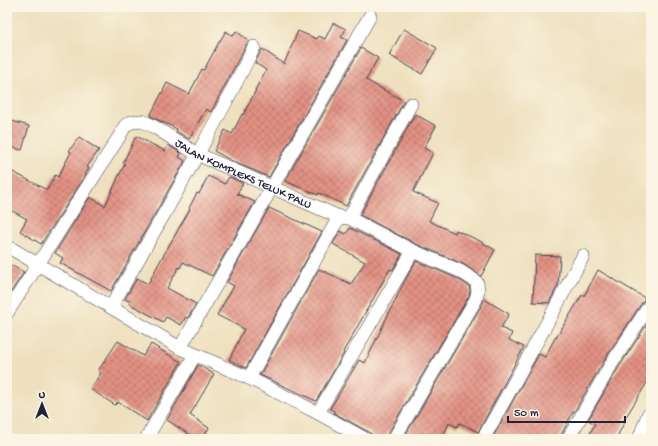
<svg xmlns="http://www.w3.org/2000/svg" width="658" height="446" font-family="'Gochi Hand',sans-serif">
  <defs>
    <pattern id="building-cross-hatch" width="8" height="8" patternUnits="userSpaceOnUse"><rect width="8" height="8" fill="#e29284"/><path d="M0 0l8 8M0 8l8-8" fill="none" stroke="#b7776d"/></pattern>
  </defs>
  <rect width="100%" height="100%" fill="#fcf5e5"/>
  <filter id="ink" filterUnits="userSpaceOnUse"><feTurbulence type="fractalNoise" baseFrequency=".025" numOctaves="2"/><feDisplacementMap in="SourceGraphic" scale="8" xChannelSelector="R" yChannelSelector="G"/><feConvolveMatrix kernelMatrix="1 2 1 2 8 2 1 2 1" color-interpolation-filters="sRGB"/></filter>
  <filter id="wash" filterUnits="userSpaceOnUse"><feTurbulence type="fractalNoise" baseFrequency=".012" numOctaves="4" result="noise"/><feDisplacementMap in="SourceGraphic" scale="16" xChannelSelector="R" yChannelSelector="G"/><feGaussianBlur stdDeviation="0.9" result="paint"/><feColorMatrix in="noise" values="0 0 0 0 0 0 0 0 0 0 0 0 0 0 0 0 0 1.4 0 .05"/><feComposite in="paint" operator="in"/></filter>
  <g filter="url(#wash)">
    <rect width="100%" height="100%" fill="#eee0be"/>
    <g id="blocks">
      <!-- building -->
      <g fill="url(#building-cross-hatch)">
        <path d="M333 23 346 29 341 37 347 40 269 177 236 163 214 151 225 130 232 134 242 114 243 115 256 90H255L266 70 255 63 262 49 284 64 298 31 317 39 319 36 325 39Z"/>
        <path d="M404 29 437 48 422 74 389 55Z"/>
        <path d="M226 31 233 36 236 31 249 41 247 43 211 112 206 109 189 139 176 131 177 129 150 116 167 83 189 94 202 69 204 70 218 44Z"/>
        <path d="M361 48 378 58 366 80 404 101 346 206 319 193 318 195 285 181Z"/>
        <path d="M415 114 436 126 424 148 433 153 413 192 438 203 429 221 455 233 456 230 480 241 495 250 481 276 463 264 416 244 360 215Z"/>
        <path d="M12 121 29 126 22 150 7 146V138Z"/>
        <path d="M136 136 165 151 168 145 181 153 179 157 185 161 111 291 60 263 63 258 55 253 90 197 105 206 117 180V179L125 164 123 163Z"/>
        <path d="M79 137 99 150 87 167 89 168 82 181 41 244 20 231 27 219 7 208V183L13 172 47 190 55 175 58 177 71 152 69 151Z"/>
        <path d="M208 176 225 184 229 177 243 183 237 194 255 202 212 276 183 262 180 268 179 267 167 288 196 304 188 318 186 317 181 325 166 317 163 322 130 304 131 302 125 299 137 278 148 284 159 263 190 209 189 208 197 193 199 194Z"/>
        <path d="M269 208 322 232 246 368 229 360 244 329 217 315 234 286 227 282Z"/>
        <path d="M350 228 402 254 393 270 390 269 343 352 344 353 316 401 260 375 319 269 351 284 365 262 333 244 340 231 346 234Z"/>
        <path d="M535 255 560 256 558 285 549 303 533 302Z"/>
        <path d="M416 261 456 278 469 286 470 291 469 296 387 435 386 439H373L372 435 369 432 334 413V411L330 409 359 360 365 363 402 286Z"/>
        <path d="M7 263 24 272 7 298Z"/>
        <path d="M598 270 645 298 605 359 574 412H573L559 439H492L539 354 545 357 556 336V338L582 295 584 296Z"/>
        <path d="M484 299 509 314 501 328 512 333 509 340 524 347 478 432 460 423 457 427 449 423 442 439H403L483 303Z"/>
        <path d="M651 318V376L624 420 625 421 616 439H587L595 424 588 420 619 367Z"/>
        <path d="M118 341 143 356 151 344 181 362 147 421 118 402 115 405 90 389 101 373 98 371Z"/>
        <path d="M198 365 214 374 190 415 209 428 202 439H196L167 420Z"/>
      </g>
    </g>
  </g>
  <g filter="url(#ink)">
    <use href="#blocks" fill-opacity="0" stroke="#413e4f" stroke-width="1"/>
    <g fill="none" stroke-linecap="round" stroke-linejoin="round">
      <!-- street casing -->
      <g stroke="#413e4f" stroke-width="14">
        <g id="street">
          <path d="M349 218 411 104"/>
          <path d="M7 246 180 348 249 378 318 413 365 439"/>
          <path d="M111 307C160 221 210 136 254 47"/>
          <path id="s1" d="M7 313 119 137 125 126 129 123 132 122 142 121 153 126 197 154 339 217 349 218 413 251 460 271 474 280 477 283 478 291 476 299 394 439"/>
          <path d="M180 348 370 16"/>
          <path d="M249 378 339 217"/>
          <path d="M318 413 413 251"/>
          <path d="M146 439 195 355"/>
          <path d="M483 439 546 325 583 256"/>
          <path d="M568 439 612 363 651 303"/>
          <path d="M639 439 648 415"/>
        </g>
      </g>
      <!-- street -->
      <use href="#street" stroke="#fff" stroke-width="13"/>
    </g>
  </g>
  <g text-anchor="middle" stroke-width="3" stroke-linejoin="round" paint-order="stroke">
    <!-- street labels -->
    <g font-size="12" fill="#22223b" stroke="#fcf5e5">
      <text dy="4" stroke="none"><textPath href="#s1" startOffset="354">JALAN KOMPLEKS TELUK PALU</textPath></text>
    </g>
  </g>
  <!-- margin -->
  <rect width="658" height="446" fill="none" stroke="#fcf5e5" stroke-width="24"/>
  <!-- north arrow -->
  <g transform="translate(42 404)" stroke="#fcf5e5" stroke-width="3" paint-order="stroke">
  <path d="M0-3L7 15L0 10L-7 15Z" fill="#22223b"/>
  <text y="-6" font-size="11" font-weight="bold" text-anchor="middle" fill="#22223b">U</text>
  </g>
  <!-- scale -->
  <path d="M508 416v6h117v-6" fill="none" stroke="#22223b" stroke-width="2"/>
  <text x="514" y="416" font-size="12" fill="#22223b" stroke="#fcf5e5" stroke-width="3" paint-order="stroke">50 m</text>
</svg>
